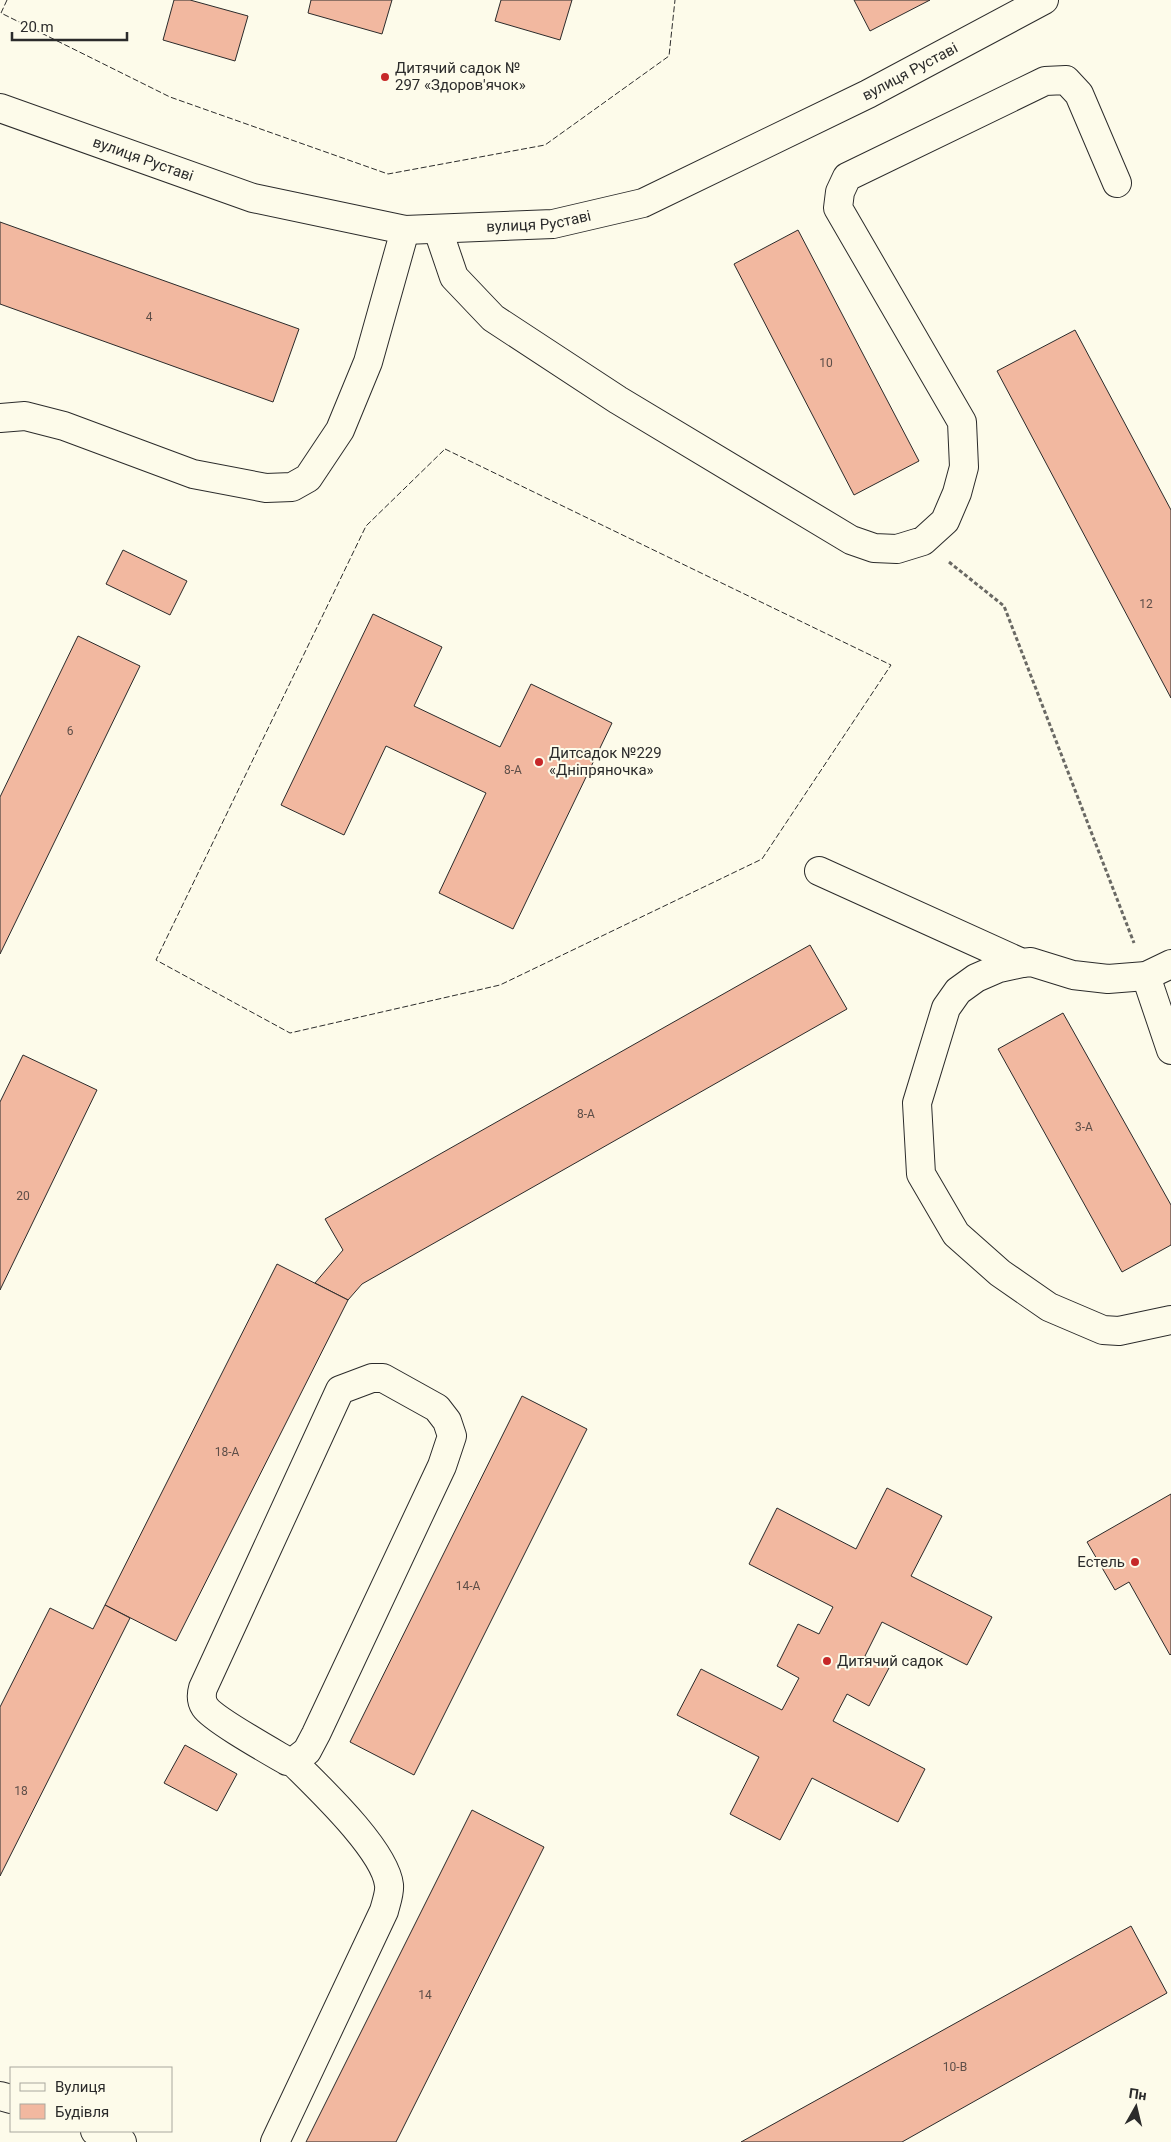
<svg xmlns="http://www.w3.org/2000/svg" width="1171" height="2142" font-family="Roboto,sans-serif">
  <rect width="100%" height="100%" fill="#fdfbea"/>
  <!-- building -->
  <g fill="#f2b8a0" stroke="#2b2b2b">
    <path d="M174 0H190L248 16 235 61 163 40Z"/>
    <path d="M311 0H392L382 34 308 13Z"/>
    <path d="M501 0H572L560 40 495 21Z"/>
    <path d="M854 0H930L870 31Z"/>
    <path d="M0 222 299 329 273 402 0 304Z"/>
    <path d="M798 230 919 461 854 495 734 264Z"/>
    <path d="M1075 330 1171 510V698L997 371Z"/>
    <path d="M123 550 187 581 170 615 106 584Z"/>
    <path d="M373 614 442 647 414 706 500 747 531 684 612 723 513 929 439 893 486 793 386 746 344 835 281 805Z"/>
    <path d="M78 636 140 666 0 954V797Z"/>
    <path d="M810 945 847 1009 362 1284 348 1300 315 1283 343 1250 325 1219Z"/>
    <path d="M1063 1013 1171 1205V1245L1122 1272 998 1049Z"/>
    <path d="M23 1055 97 1090 0 1290V1102Z"/>
    <path d="M277 1264 348 1300 176 1641 105 1605Z"/>
    <path d="M522 1396 587 1429 414 1775 350 1742Z"/>
    <path d="M887 1488 942 1516 911 1576 992 1617 967 1665 882 1622 865 1656 889 1668 869 1706 847 1694 833 1721 925 1769 898 1822 812 1778 780 1840 730 1814 759 1757 677 1715 701 1669 782 1710 799 1678 777 1666 798 1624 819 1634 833 1607 749 1564 777 1508 856 1549Z"/>
    <path d="M1171 1494V1654L1170 1655 1129 1582 1115 1590 1087 1542Z"/>
    <path d="M105 1605 130 1618 0 1876V1707L50 1608 93 1629Z"/>
    <path d="M185 1745 237 1774 217 1811 164 1783Z"/>
    <path d="M472 1810 544 1847 396 2142H306Z"/>
    <path d="M1131 1926 1167 1993 902 2142H741Z"/>
  </g>
  <g fill="none" stroke-linecap="round" stroke-linejoin="round">
    <!-- minor casing -->
    <g stroke="#2b2b2b" stroke-width="30">
      <g id="minor">
        <path id="s1" d="M0 108 253 198 405 230 553 224 643 203 868 94 1044 0"/>
        <path d="M438 230 454 277 493 318 618 400 851 540 874 548 897 549 923 541 945 521 957 493 964 467 962 422 838 208 840 192 847 177 1045 81 1066 80 1079 94 1117 183"/>
        <path d="M0 418 25 416 64 426 193 474 266 488 292 487 308 478 340 430 368 362 405 230"/>
        <path d="M819 871 1022 963 1031 962 1073 975 1108 979 1146 976 1171 964"/>
        <path d="M1022 963 999 968 976 978 958 991 946 1008 917 1103 921 1174 956 1234 1000 1273 1049 1307 1103 1330 1119 1331 1171 1320"/>
        <path d="M1146 976 1171 1050"/>
        <path d="M0 2096 11 2099"/>
        <path d="M95 2131 122 2142"/>
        <path d="M275 2142 384 1911C386 1903 390 1893 389 1885 385 1850 319 1788 293 1762L287 1761C270 1751 213 1719 205 1707 201 1701 201 1695 203 1688L340 1390 372 1378H383L437 1408 447 1421 452 1436 442 1466 316 1734 307 1751 293 1762"/>
      </g>
    </g>
    <!-- path -->
    <path stroke="#6a6964" stroke-width="3" stroke-dasharray="4 2.5" stroke-linecap="butt" d="M949 562 1004 606 1134 943"/>
    <!-- minor -->
    <use href="#minor" stroke="#fdfbea" stroke-width="28"/>
    <!-- fence -->
    <g stroke="#2b2b2b" stroke-width="1" stroke-dasharray="6 2.5" stroke-linecap="butt">
      <path d="M7 0 1 13 170 97 388 174 545 145 669 56 675 0"/>
      <path d="M445 449 891 665 762 859 500 985 290 1033 156 960 366 526Z"/>
    </g>
  </g>
  <!-- markers -->
  <g fill="#c62828" stroke="#fdfbea" stroke-width="2">
    <circle cx="385" cy="77" r="5"/>
    <circle cx="539" cy="762" r="5"/>
    <circle cx="1135" cy="1562" r="5"/>
    <circle cx="827" cy="1661" r="5"/>
  </g>
  <g text-anchor="middle" stroke-width="4" stroke-linejoin="round" paint-order="stroke">
    <!-- number labels -->
    <g font-size="12" fill="#5d4e48">
      <text x="149" y="321">4</text>
      <text x="826" y="367">10</text>
      <text x="1146" y="608">12</text>
      <text x="70" y="735">6</text>
      <text x="513" y="774">8-А</text>
      <text x="586" y="1118">8-А</text>
      <text x="1084" y="1131">3-А</text>
      <text x="23" y="1200">20</text>
      <text x="227" y="1456">18-А</text>
      <text x="468" y="1590">14-А</text>
      <text x="21" y="1795">18</text>
      <text x="425" y="1999">14</text>
      <text x="955" y="2071">10-В</text>
    </g>
    <!-- poi labels -->
    <g font-size="15" fill="#2b2b2b" stroke="#fdfbea" text-anchor="start">
      <text x="395" y="73">Дитячий садок №<tspan x="395" dy="17">297 «Здоров'ячок»</tspan></text>
      <text x="549" y="758">Дитсадок №229<tspan x="549" dy="17">«Дніпряночка»</tspan></text>
      <text x="1125" y="1567" text-anchor="end">Естель</text>
      <text x="837" y="1666">Дитячий садок</text>
    </g>
    <!-- street labels -->
    <g font-size="15" fill="#2b2b2b" stroke="#fdfbea">
      <text dy="5" stroke="none"><textPath href="#s1" startOffset="962">вулиця Руставі</textPath></text>
      <text dy="5" stroke="none"><textPath href="#s1" startOffset="152">вулиця Руставі</textPath></text>
      <text dy="5" stroke="none"><textPath href="#s1" startOffset="558">вулиця Руставі</textPath></text>
    </g>
  </g>
  <!-- legend -->
  <rect x="10" y="2067" width="162" height="65" fill="#fdfbea" stroke="#a9a89e"/>
  <rect x="20" y="2083" width="25" height="8" fill="#fdfbea" stroke="#a9a89e"/>
  <text x="55" y="2092" font-size="15" fill="#2b2b2b">Вулиця</text>
  <rect x="20" y="2104" width="25" height="15" fill="#f2b8a0" stroke="#a9a89e"/>
  <text x="55" y="2117" font-size="15" fill="#2b2b2b">Будівля</text>
  <!-- north arrow -->
  <g transform="translate(1136 2107) rotate(8)" stroke="#fdfbea" stroke-width="4" paint-order="stroke">
  <path d="M0-4L9 19L0 12L-9 19Z" fill="#2b2b2b"/>
  <text y="-8" font-size="14" font-weight="bold" text-anchor="middle" fill="#2b2b2b">Пн</text>
  </g>
  <!-- scale -->
  <path d="M12 32v8h115v-8" fill="none" stroke="#2b2b2b" stroke-width="2.5"/>
  <text x="20" y="32" font-size="15" fill="#2b2b2b" stroke="#fdfbea" stroke-width="4" paint-order="stroke">20 m</text>
</svg>
